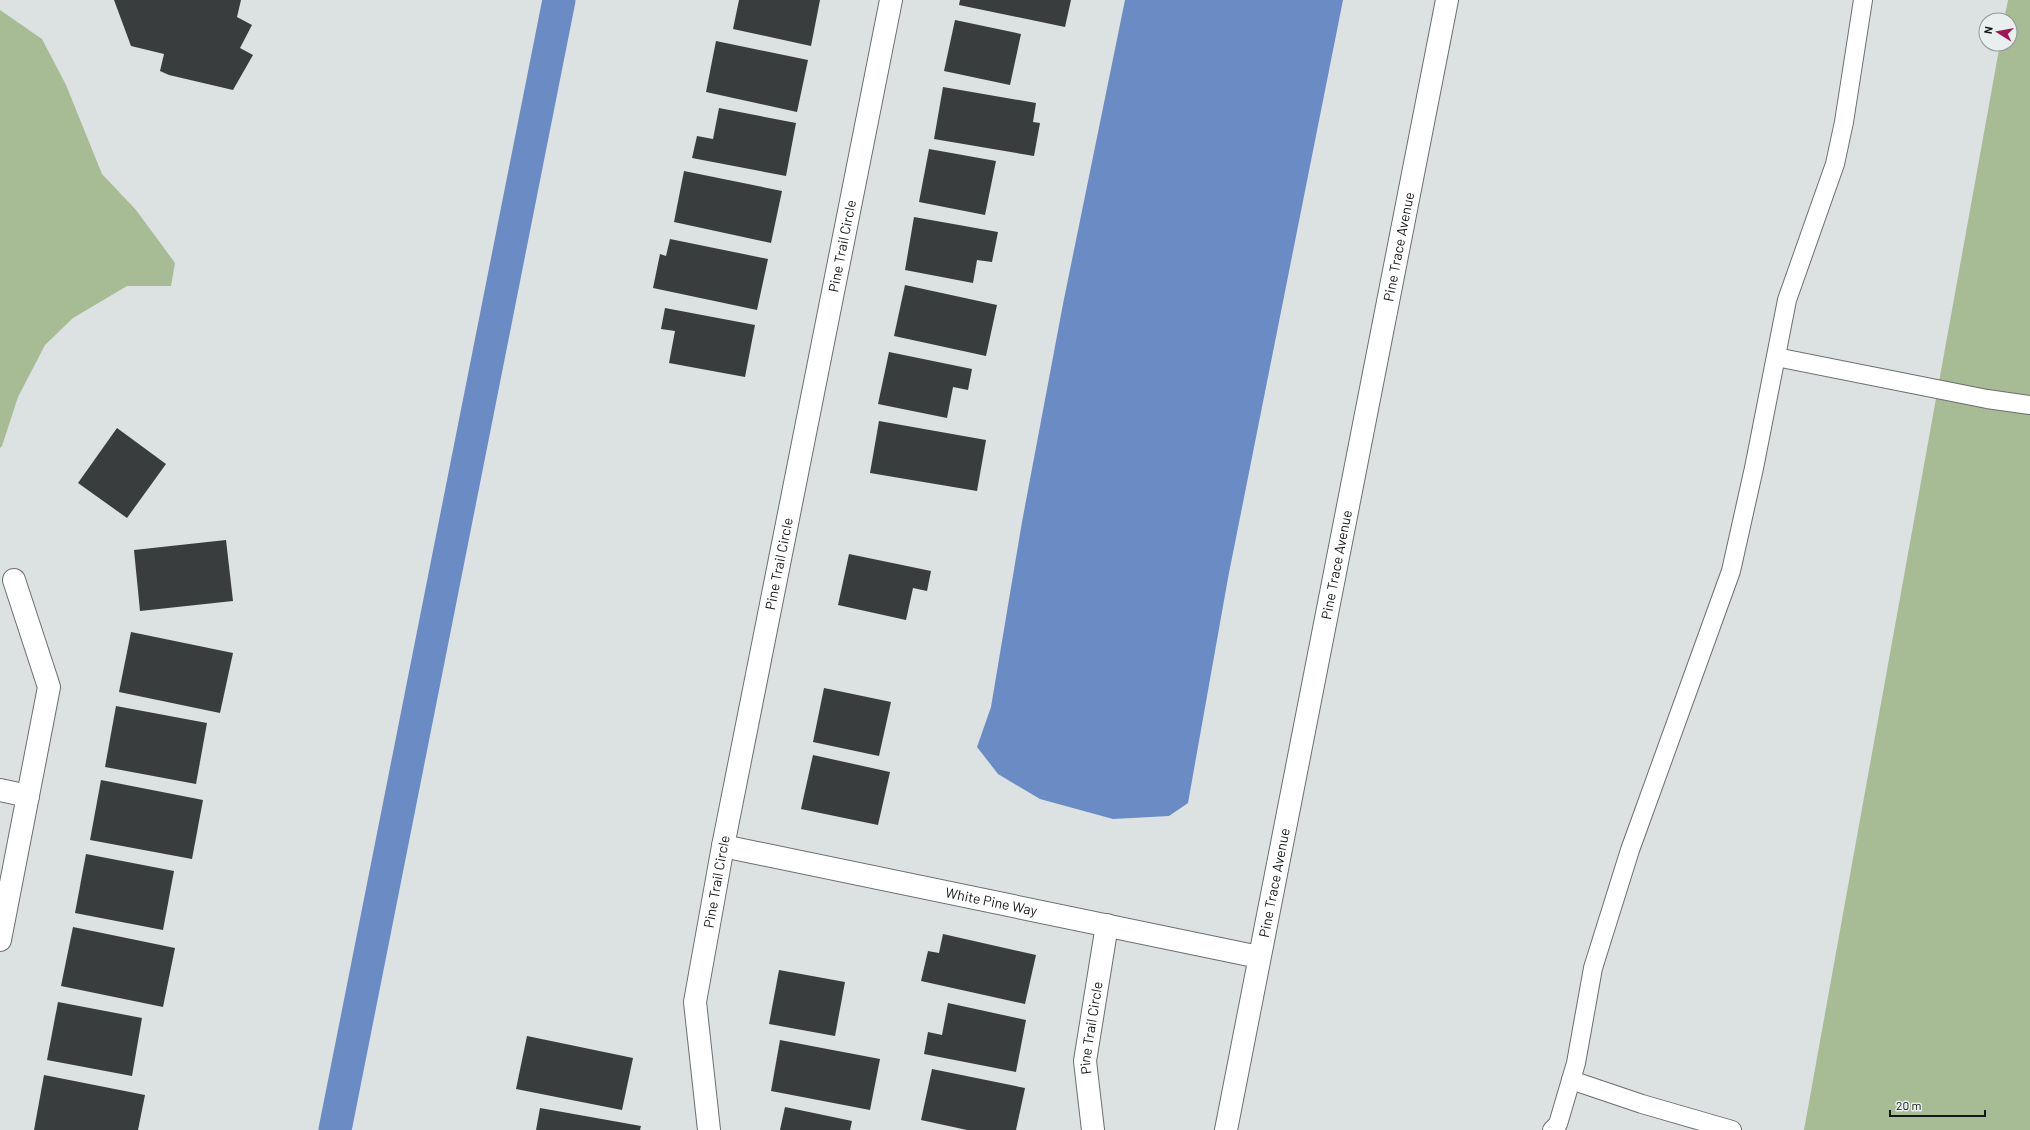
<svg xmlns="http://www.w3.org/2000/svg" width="2030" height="1130" font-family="Barlow,sans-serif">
  <rect width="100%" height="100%" fill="#dce1e1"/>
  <!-- green -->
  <g fill="#a7bb95">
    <path d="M2008 0H2030V1130H1804L2000 44H2010V20H2004Z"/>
    <path d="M0 10 42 39 66 85 102 174 136 210 175 263 171 286H127L73 318 45 345 18 397 2 446 0 448Z"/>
  </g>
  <!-- water -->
  <path fill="#6b8bc4" d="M1125 0H1343L1228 578 1188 803 1169 816 1113 819 1040 799 998 774 977 747 991 707 1022 522 1063 304Z"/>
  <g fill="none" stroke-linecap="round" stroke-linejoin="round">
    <!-- canal -->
    <path stroke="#6b8bc4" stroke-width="33" d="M335 1130 559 0"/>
  </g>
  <!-- building -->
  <g fill="#393d3e">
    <path d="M114 0H241L237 17 252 25 240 48 253 55 233 90 169 75 160 71 164 54 131 46Z"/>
    <path d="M739 0H820L811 46 733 29Z"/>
    <path d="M960 0H1071L1065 27 959 5Z"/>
    <path d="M955 20 1021 34 1010 85 944 71Z"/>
    <path d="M716 41 808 60 797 112 706 92Z"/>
    <path d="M943 87 1036 103 1033 122 1040 123 1034 156 934 139Z"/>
    <path d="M719 108 796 123 786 176 692 158 697 136 713 139Z"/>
    <path d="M929 149 996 161 985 215 919 202Z"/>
    <path d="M684 171 782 191 771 243 674 222Z"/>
    <path d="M914 217 998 232 992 262 977 260 973 283 905 270Z"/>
    <path d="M670 239 768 259 757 310 653 288 660 254 666 256Z"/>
    <path d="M905 285 997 305 986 356 894 336Z"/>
    <path d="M665 308 755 325 745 377 669 363 675 331 661 329Z"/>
    <path d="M889 352 972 369 968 390 953 387 947 418 878 404Z"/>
    <path d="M879 421 986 440 977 491 870 473Z"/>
    <path d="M117 428 166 464 127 518 78 483Z"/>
    <path d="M226 540 233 601 140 611 134 550Z"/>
    <path d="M849 554 931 571 927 591 913 588 906 620 838 605Z"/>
    <path d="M131 632 233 653 220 713 119 692Z"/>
    <path d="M824 688 891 702 879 756 813 742Z"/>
    <path d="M116 706 207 723 196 784 105 767Z"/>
    <path d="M813 755 890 772 878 825 801 809Z"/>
    <path d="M101 780 203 800 192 859 90 840Z"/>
    <path d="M86 854 174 871 163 930 75 913Z"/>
    <path d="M73 927 175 948 163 1007 61 986Z"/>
    <path d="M943 934 1036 955 1025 1004 921 981 928 951 939 953Z"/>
    <path d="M779 970 845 982 835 1036 769 1024Z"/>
    <path d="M58 1002 142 1018 132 1076 47 1060Z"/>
    <path d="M948 1003 1026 1020 1016 1072 924 1054 928 1032 942 1035Z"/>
    <path d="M527 1036 633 1058 622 1110 516 1089Z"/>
    <path d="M780 1040 880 1059 870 1110 771 1091Z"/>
    <path d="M932 1069 1025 1088 1016 1130H967L921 1120Z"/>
    <path d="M44 1075 145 1095 138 1130H34Z"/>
    <path d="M785 1107 852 1121 850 1130H780Z"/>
    <path d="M540 1108 641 1126 640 1130H536Z"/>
  </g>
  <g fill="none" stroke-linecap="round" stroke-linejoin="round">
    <!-- lane casing -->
    <g stroke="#6b6f6f" stroke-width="20">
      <g id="lane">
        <path d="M1776 357 1987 399 2030 405"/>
        <path d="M1571 1080 1642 1104 1732 1130"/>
        <path d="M1552 1130 1558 1124 1576 1063 1593 968 1630 850 1731 571 1754 468 1787 300 1835 164 1844 122 1863 0"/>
      </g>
    </g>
    <!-- street casing -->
    <g stroke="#6b6f6f" stroke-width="24">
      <g id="street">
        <path d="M0 790 28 796"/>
        <path id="s1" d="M723 846 1259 957"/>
        <path d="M0 940 49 687 14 580"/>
        <path id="s2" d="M709 1130 695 1002 723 846 891 0"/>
        <path id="s3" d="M1093 1130 1085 1061 1107 925"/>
        <path id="s4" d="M1226 1130 1447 0"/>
      </g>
    </g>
    <!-- lane -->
    <use href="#lane" stroke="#fff" stroke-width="18"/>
    <!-- street -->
    <use href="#street" stroke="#fff" stroke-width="22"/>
  </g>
  <g text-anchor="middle" stroke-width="4" stroke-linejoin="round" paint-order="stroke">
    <!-- street labels -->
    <g font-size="14" fill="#151717" stroke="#e9eeee">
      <text dy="5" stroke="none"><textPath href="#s2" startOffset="899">Pine Trail Circle</textPath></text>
      <text dy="5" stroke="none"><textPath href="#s4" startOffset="900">Pine Trace Avenue</textPath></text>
      <text dy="5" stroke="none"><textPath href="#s2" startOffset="575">Pine Trail Circle</textPath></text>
      <text dy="5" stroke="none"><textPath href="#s4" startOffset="576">Pine Trace Avenue</textPath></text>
      <text dy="5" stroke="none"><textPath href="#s2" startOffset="251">Pine Trail Circle</textPath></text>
      <text dy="5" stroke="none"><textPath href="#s4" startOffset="252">Pine Trace Avenue</textPath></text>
      <text dy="5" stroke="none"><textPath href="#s1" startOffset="274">White Pine Way</textPath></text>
      <text dy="5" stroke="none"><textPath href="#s3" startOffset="103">Pine Trail Circle</textPath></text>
    </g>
  </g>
  <!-- north arrow -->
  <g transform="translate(1998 32) rotate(281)"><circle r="19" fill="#e9eeee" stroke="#949898"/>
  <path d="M0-3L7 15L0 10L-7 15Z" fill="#a31457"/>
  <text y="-6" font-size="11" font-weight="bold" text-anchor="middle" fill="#151717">N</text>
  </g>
  <!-- scale -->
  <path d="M1890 1110v6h95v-6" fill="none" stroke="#151717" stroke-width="2"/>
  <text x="1896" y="1110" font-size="12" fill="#151717" stroke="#e9eeee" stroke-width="3" paint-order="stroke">20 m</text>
</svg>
